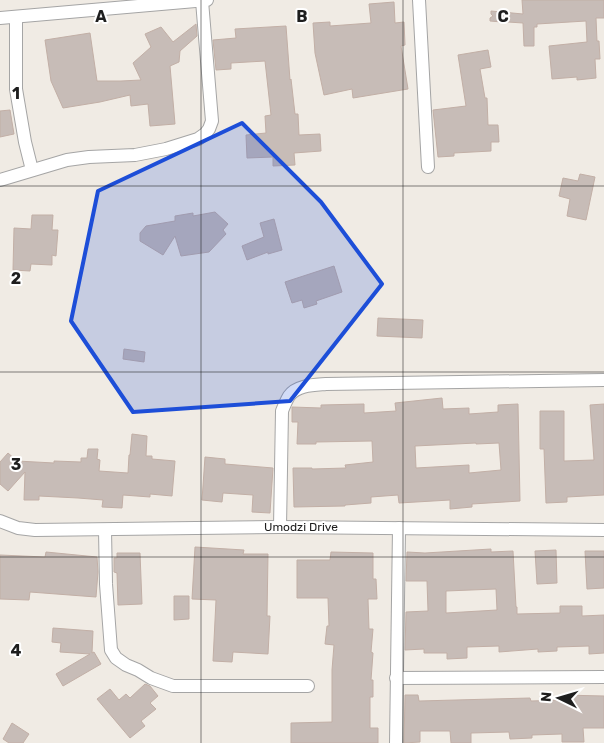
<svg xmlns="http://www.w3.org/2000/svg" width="604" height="743" font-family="Rubik,sans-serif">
  <rect width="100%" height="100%" fill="#f0ebe4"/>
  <!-- building -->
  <g fill="#c7bcb7" stroke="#c2afa6" fill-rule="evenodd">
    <path d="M522 0H604V18H596L597 41H599L600 59H595L596 78 577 80V77L552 79 549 46 587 42 586 21 537 24V27H534V46H524L523 23 508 22 502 23V22L490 21V18L493 16 491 14V11L523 14Z"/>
    <path d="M394 2 395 23 404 22 405 45 401 46 408 89 353 98 352 89 324 95 315 53 313 23 330 22V26L371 23 369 4Z"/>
    <path d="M196 24 197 36 180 51 179 62 170 66 175 124 150 126 148 104 131 106 130 95 100 102 63 108 51 81 45 40 90 33 97 81H121L141 80 133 63 151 47 145 34 161 27 173 42Z"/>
    <path d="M286 26 290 80 291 79 295 114H298L299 135 320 134 321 151 294 153 295 165 273 166V157L247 158 246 135 266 133 265 116 271 115 265 61 231 63V69L216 70 213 40 236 38 235 29Z"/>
    <path d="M488 50 491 67 480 69 485 98H487L488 125H498L499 142H491V151L454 153V156L438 157 433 110 466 106 458 55Z"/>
    <path d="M10 110 14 134 0 137V111Z"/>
    <path d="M580 174 595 177 586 220 567 216 570 199 559 196 563 178 578 181Z"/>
    <path d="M215 212 228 224 223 230 226 234 209 252 181 256 175 236 163 255 140 241V233L146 226 175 221V216L193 213V216Z"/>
    <path d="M32 215H53L52 230H58L56 256 52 255V265L31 264 30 271 13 270 14 228 31 229Z"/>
    <path d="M274 219 282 250 268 254V252L247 260 242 246 264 237 260 223Z"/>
    <path d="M334 266 342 292 316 301 317 304 304 308 302 300 292 303 285 282Z"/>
    <path d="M378 318 423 320 422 338 377 336Z"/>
    <path d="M124 349 145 352 144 362 123 359Z"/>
    <path d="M442 398 443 409 469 408V414L498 412V405L518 404 520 501 472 504V507L450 509V500L399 503 398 495 371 497V503L345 505V506L294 507 293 468H312V469L346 468 345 465 373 462 372 441 316 442V444H297L298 422H292V407L321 408V405L364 404V413L396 411 395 403ZM476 443V444L499 443 501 470 469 473V465L416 468 415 446Z"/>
    <path d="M604 404V495L567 497V502L546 503 544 449H540V411H564V461L594 460 590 405Z"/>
    <path d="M132 434 147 436 146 456H152V459L175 461 172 496 150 494V497L123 495 122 508 102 507 103 500 78 498 39 496V500H24L25 472 8 491 0 484V462L8 453 17 461 54 463V461L81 462V458H87L88 449H98L97 459 100 460 99 471 128 473 129 455H130Z"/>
    <path d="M205 457 225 459V464L273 468 270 513 252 512 253 495 223 493 222 502 202 500Z"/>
    <path d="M195 547 244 550 243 554H268L267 616H270L268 654 233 652 232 662 213 661 216 600 192 599Z"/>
    <path d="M491 549V552L513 551 516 607H517V614L560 613V606H582V616L604 615V653L589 654V646L557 647V651L538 652V649L499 652V646L467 647V658L447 659V653H424V649L405 650 406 612 428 611 427 581H406L407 552 425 553ZM496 589 497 610 446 613V591Z"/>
    <path d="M556 550 557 583 537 584 535 551Z"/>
    <path d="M585 551H604V588L587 589Z"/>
    <path d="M46 552 97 557 98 572 96 597 30 592 29 600 0 599V555L45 557Z"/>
    <path d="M331 552 373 553V579H376L377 599H368L369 629H373L371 652 373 653 371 680H373V697H370V728H378V743H291V723L332 722V670L334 645 325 644 327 626H329L328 598H297V560H330Z"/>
    <path d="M117 553H140L142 604 118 605 117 573 114 572V558H117Z"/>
    <path d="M174 596H189V619L174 620Z"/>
    <path d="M53 628 93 631 92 653 94 652 101 664 63 686 56 674 90 654 60 652 61 643 52 642Z"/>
    <path d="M145 684 150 686 158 696 150 703 156 709 141 721 145 726 130 738 97 699 110 689 119 700 126 694 130 698Z"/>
    <path d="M405 695H418L419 701 530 698 531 701 562 700V695L604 696V728H583L584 742H562V734L532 735V738L510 739 509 732 471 733V743H451L450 731H420V742L404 743Z"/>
    <path d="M12 723 29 734 23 743H9L3 739Z"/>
  </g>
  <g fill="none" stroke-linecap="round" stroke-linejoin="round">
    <!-- street casing -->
    <g stroke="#a5a5a5" stroke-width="14">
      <g id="street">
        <path d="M419 0 428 167"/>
        <path d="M16 17V89L25 142 32 170"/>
        <path d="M0 18 207 0"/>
        <path d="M0 180 67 160 89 157 135 155 166 149 198 139 205 134 209 129 212 121 202 1"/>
        <path d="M0 521 18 528 35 530 280 527 604 530"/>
        <path d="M280 527 282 411C284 406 286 401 289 396 297 385 314 385 326 384L604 380"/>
        <path d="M105 530 106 584 111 650 116 658 126 665 138 670 151 678 173 686H308"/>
        <path d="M396 678 604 677"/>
        <path d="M396 743 399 528"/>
      </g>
    </g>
    <!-- street -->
    <use href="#street" stroke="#fff" stroke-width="12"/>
  </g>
  <!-- marked area -->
  <path fill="#1d4ed8" fill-opacity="0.2" stroke="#1d4ed8" stroke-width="4" stroke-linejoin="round" d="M242 123 321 202 382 284 290 401 133 412 71 321 98 191Z"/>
  <!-- grid -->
  <path fill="none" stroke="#1e1e1e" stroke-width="1" stroke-opacity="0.55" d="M201 0V743M403 0V743M0 186H604M0 372H604M0 557H604"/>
  <g text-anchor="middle" stroke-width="4" stroke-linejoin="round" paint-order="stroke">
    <!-- street labels -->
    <g font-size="12" fill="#1e1e1e" stroke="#fff">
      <text x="301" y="531">Umodzi Drive</text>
    </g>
  </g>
  <g font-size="16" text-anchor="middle" font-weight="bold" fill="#1e1e1e" stroke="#fff" stroke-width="4" stroke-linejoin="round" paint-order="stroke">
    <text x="101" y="22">A</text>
    <text x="302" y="22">B</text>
    <text x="503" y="22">C</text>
    <text x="16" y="99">1</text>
    <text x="16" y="284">2</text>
    <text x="16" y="470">3</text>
    <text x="16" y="656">4</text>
  </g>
  <!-- north arrow -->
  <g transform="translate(559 698) rotate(275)" stroke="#ffffff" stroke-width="4" paint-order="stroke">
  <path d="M0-4L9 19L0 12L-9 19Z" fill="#1e1e1e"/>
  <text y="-8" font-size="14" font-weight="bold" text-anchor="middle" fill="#1e1e1e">N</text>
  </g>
</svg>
